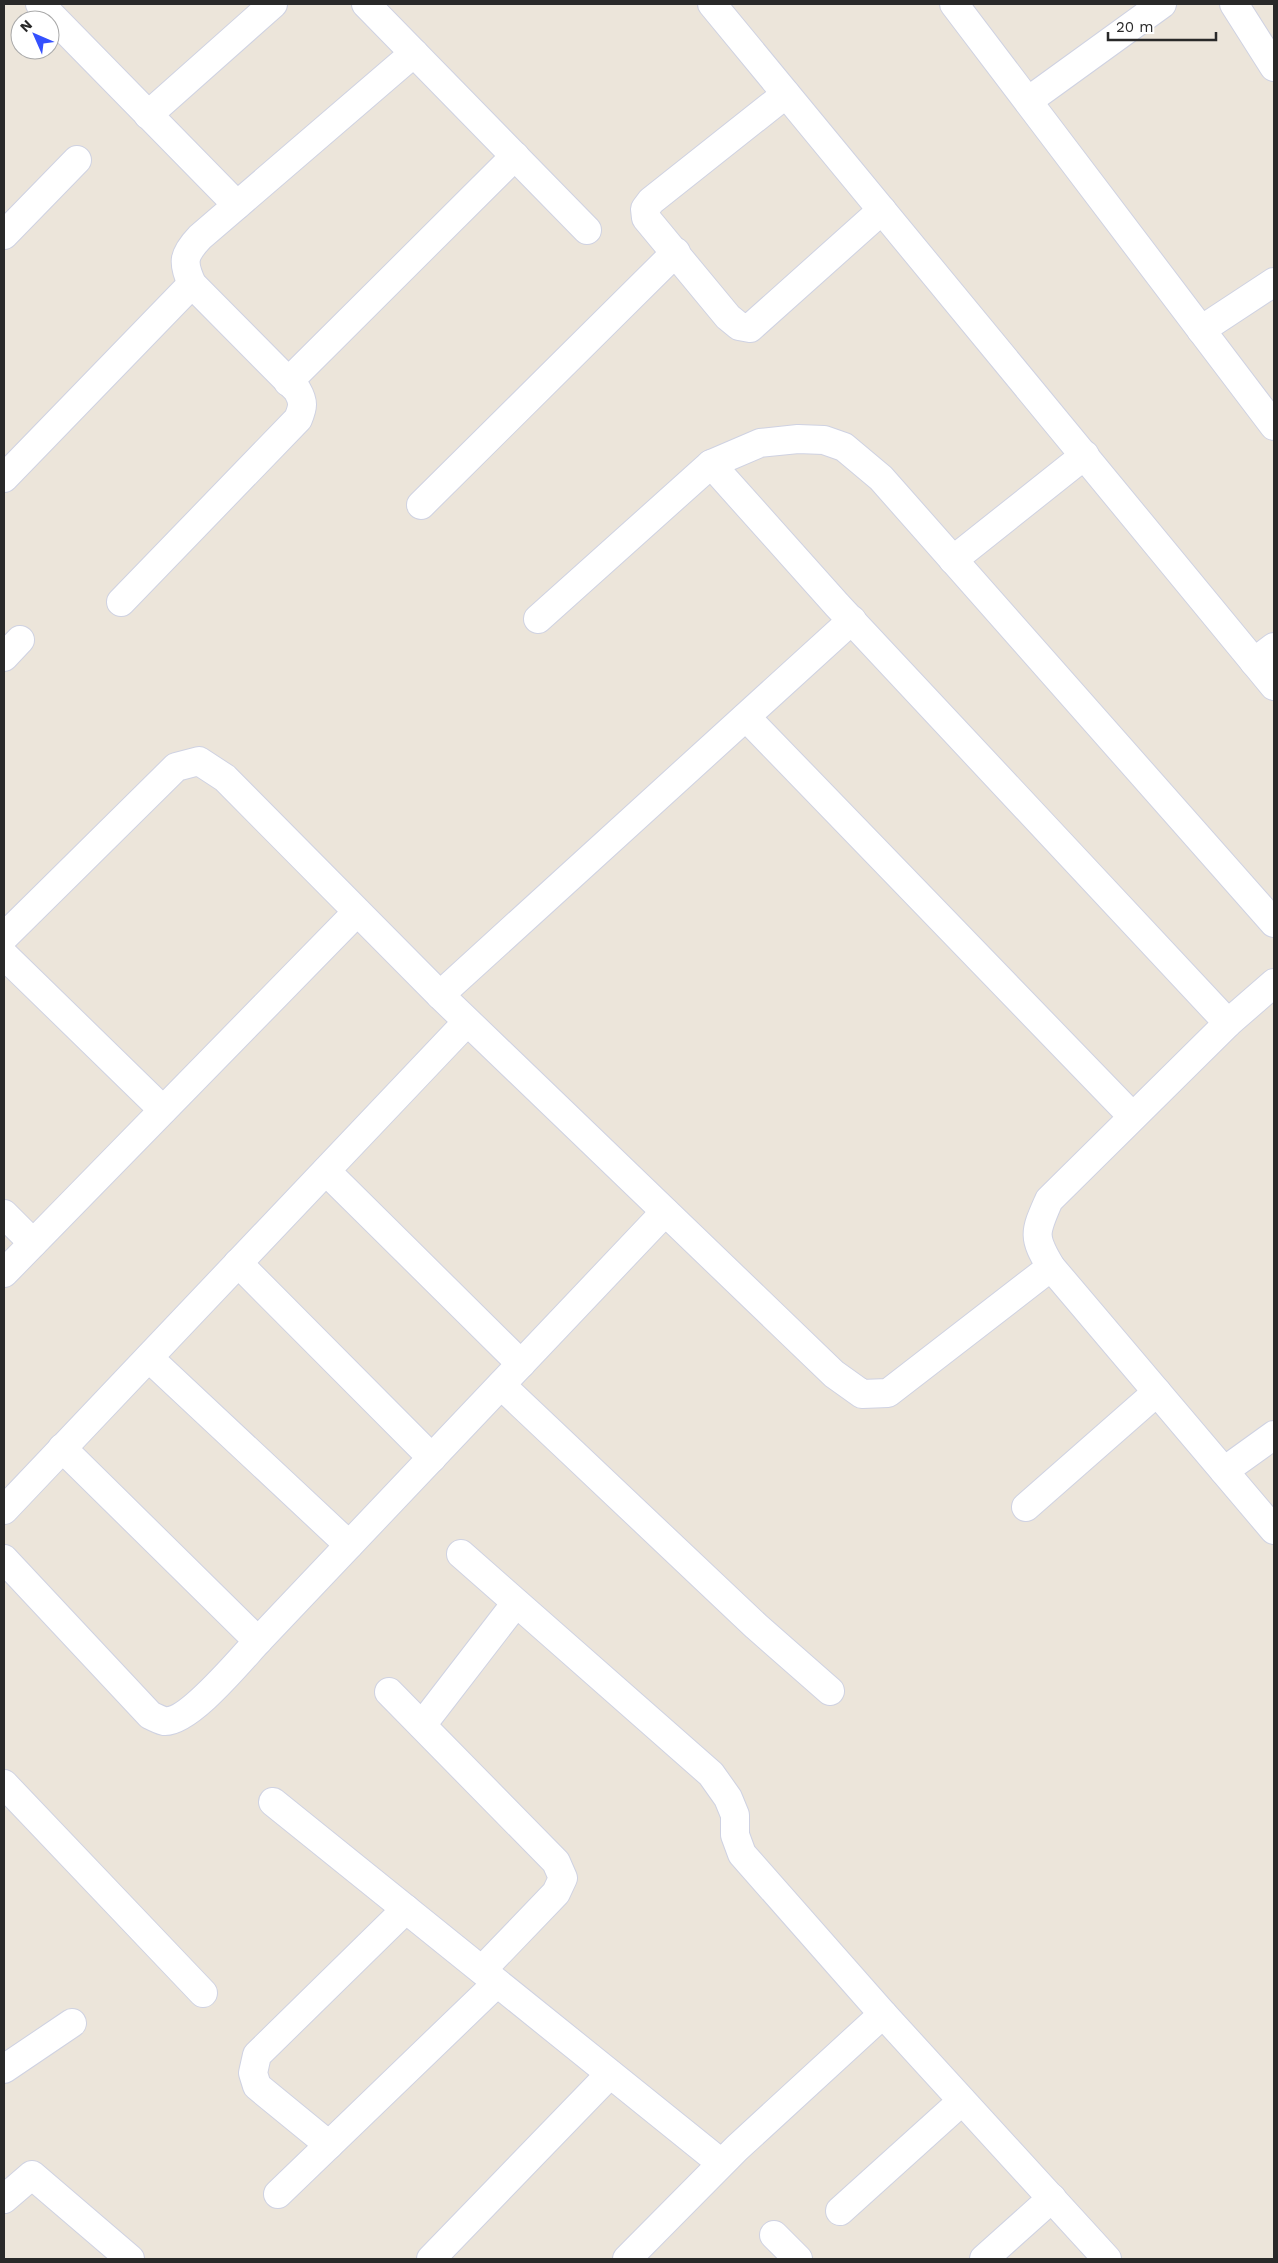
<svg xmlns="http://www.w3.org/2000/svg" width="1278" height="2263" font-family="'Work Sans',sans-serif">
  <rect width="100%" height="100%" fill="#ece5da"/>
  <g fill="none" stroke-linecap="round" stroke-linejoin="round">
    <!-- minor casing -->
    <g stroke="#cfd2e2" stroke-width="30">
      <g id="minor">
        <path d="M40 4 237 205"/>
        <path d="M366 4 587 230"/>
        <path d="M712 4 1274 686"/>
        <path d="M954 4 1274 426"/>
        <path d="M1234 4 1274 67"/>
        <path d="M786 94 651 201 645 209 646 218 728 317 739 326 750 328 882 210"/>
        <path d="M1028 101 1162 4"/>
        <path d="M148 115 273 4"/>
        <path d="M4 235 77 160"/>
        <path d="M1201 330 1274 282"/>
        <path d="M288 382 515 156"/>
        <path d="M711 464 837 605 1228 1023"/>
        <path d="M4 478 192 284"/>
        <path d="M421 505 676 252"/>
        <path d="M953 560 1085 455"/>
        <path d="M121 602 298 419C303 407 304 402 297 390L192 284C182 262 183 255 200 237L414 53"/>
        <path d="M538 619 711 464 760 443 798 439 824 440 844 447 881 478 1274 923"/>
        <path d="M4 657 20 640"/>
        <path d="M1254 662 1274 647"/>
        <path d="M746 717 1132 1116"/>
        <path d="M4 937 176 767 199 761 225 778 440 995 834 1374 862 1394 888 1393 1051 1267"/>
        <path d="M4 955 163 1110"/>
        <path d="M1274 983 1228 1023 1049 1200C1035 1232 1032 1236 1051 1267L1274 1530"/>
        <path d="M440 995 852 620"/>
        <path d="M326 1171 521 1364"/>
        <path d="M4 1214 33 1243"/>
        <path d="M238 1263 432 1458"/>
        <path d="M4 1273 357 912"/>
        <path d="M149 1358 349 1545"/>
        <path d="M501 1385 756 1626 830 1691"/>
        <path d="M62 1448 258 1641"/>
        <path d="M1224 1471 1274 1435"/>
        <path d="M1026 1507 1157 1392"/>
        <path d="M4 1510 467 1022"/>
        <path d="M461 1554 711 1774 728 1798 735 1815V1835L742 1854 883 2014 1107 2259"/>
        <path d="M4 1559 150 1715C154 1717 160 1720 164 1721 188 1724 241 1659 258 1641L665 1212"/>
        <path d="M389 1692 556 1862 563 1878 556 1893 482 1970"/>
        <path d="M422 1725 516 1603"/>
        <path d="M4 1784 203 1993"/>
        <path d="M273 1802 721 2163"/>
        <path d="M4 2069 72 2023"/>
        <path d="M329 2145 257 2086 253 2073 257 2055 406 1909"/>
        <path d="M278 2194 497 1983"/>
        <path d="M4 2199 32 2175 130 2259"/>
        <path d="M840 2211 962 2101"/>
        <path d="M774 2235 798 2259"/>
        <path d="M431 2259 610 2074"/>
        <path d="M627 2259 737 2148 883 2014"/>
        <path d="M984 2259 1052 2198"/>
      </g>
    </g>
    <!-- minor -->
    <use href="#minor" stroke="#fff" stroke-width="28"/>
  </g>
  <!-- border -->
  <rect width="1278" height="2263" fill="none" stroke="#292929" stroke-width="10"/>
  <!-- north arrow -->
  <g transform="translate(35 35) rotate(315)"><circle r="24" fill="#ffffff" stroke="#a9a9a9"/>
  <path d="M0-4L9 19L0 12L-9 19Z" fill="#3450fe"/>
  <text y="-8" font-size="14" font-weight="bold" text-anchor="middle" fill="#292929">N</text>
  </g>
  <!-- scale -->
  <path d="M1108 32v8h108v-8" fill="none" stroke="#292929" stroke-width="2.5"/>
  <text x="1116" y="32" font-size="15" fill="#292929" stroke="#ffffff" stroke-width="4" paint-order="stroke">20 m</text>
</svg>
